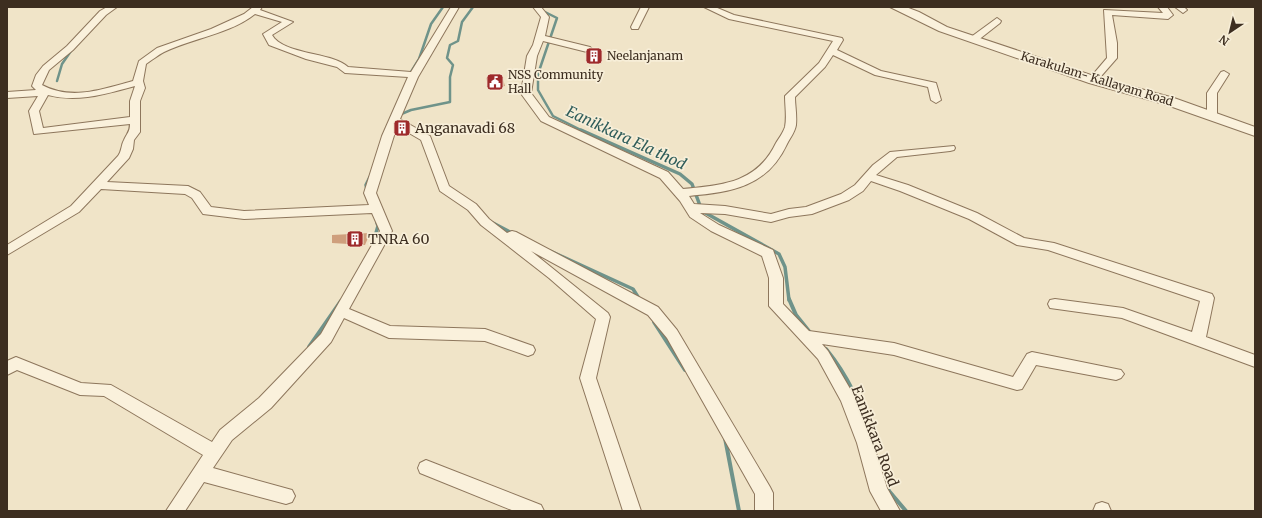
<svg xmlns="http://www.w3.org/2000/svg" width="1262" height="518" font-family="Merriweather,serif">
  <rect width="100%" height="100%" fill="#f0e4c8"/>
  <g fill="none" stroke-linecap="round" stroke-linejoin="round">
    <!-- stream-far2 -->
    <g stroke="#6f938a" stroke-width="2.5">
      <path d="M540 7 543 11 557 18 538 74V90L553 116 583 131"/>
      <path d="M411 72 419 59 431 24 443 7"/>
      <path d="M57 81 62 64 73 48"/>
      <path d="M399 115 411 110 450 102V77L453 65 447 58 450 45 458 41 462 22 473 7"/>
    </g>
    <!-- stream-far1 -->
    <g stroke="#6f938a" stroke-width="3.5">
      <path d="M581 130 680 174 692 184 702 211 779 254 785 267 789 300"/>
      <path d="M367 190 366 185 370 177"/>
      <path d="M493 223 514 234"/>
      <path d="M373 243 378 226 377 223"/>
      <path d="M550 251 633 289 640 300"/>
    </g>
    <!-- stream -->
    <g stroke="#6f938a" stroke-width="4">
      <path d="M789 299 796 315 812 335"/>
      <path d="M654 322 685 370"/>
      <path d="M309 347 341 301"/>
      <path d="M826 349C849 377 863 408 872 443"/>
      <path d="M725 438 739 511"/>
      <path d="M882 474 889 491 906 511"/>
    </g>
  </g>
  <!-- building -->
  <g fill="#cf9f7d">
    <path d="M502 76 505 86 489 88 486 78Z"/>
    <path d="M370 233 365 245 332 243V235Z"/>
  </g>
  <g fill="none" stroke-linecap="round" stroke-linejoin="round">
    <!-- minor casing -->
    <g stroke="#8d765c" stroke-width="2">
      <g id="minor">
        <path d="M107 7H117L106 15 73 50 49 70 42 85C72 101 103 89 133 81L139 61 157 48 211 29 244 14 253 7H262L260 10 293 22 272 35C283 55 333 52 348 67L411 72 451 7H459L418 77 400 119 430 136 449 186 476 204 489 219 507 233 512 231 516 232 658 307 677 330 770 487 773 493V511H755V494L667 338 648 315 531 251 608 313 610 317 596 378 641 511H623L580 378 596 319 549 278 481 225 468 210 440 191 421 140 397 126 376 193 392 231 349 309 390 326 485 329 533 346 535 350 533 354 528 356 485 341 389 338 344 318 331 342 271 408 232 440 213 468 292 490 295 496 292 502 286 504 204 482 185 511H166L203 455 104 396 80 395 17 370 7 375V361L16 357 81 383 111 385 212 442 220 430 259 398 321 334 380 231 372 213 244 219 203 214 192 198 185 194 101 189 79 212 7 255V245L71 206 118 156C122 151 121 145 124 140 127 133 130 132 130 124L34 134 29 111 38 96 7 98V92L36 90 32 86 36 75 43 66 67 46 100 11ZM255 14 282 22 263 34 269 45 306 59 337 67 345 73 408 77 382 136 364 193 369 205 244 211 211 207 200 192 188 186 107 182 129 158 133 149 134 140 140 132V101L145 88 143 81 146 64C152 60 158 55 164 52 193 38 230 34 255 14ZM135 86 130 101V117L43 128 39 111 48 95C78 103 105 94 135 86Z"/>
        <path d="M533 7H541L549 17 545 36 590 47 592 49 587 52 543 41 537 56 531 93 549 117 668 172 683 189C723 185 757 183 776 143 779 138 783 133 785 127 787 117 785 106 785 96L819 63 833 41 729 19 704 7H715L734 15 842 38 843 40 837 50 881 71 936 83 941 100 936 103 931 100 928 87 875 75 833 55 825 67 795 97C795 106 797 115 796 125 795 132 790 138 787 144 767 187 732 192 689 196L694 204 725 206 771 214 789 209 806 207 841 194 855 185 873 165 890 152 954 146 955 148 954 150 950 151 897 157 876 175 908 185 977 213 1024 238 1054 243 1212 294 1214 298 1206 337 1255 355V367L1122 318 1050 308 1048 304 1050 300 1055 299 1123 308 1192 332 1200 301 1048 250 1017 245 969 219 900 191 871 181 863 191 849 200 812 214 789 217 771 222 725 214 700 213 719 225 773 250 783 278V304L809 331 894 343 1013 377 1027 354 1032 352 1121 370 1124 374 1121 378 1116 380 1036 365 1022 389 1017 390 894 355 822 344 828 351 856 399 873 443 887 488 900 511H881L870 491 857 443 841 401 818 359 769 306V278L762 256 711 231 690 217 680 201 660 178 541 121 522 95 521 93 527 56 533 45 541 17Z"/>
        <path d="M641 7H649L638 29H632L631 27Z"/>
        <path d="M1158 7H1167L1173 15 1168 19 1112 15 1117 43V58L1096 82H1090L1088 80 1090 78 1107 58 1104 10 1163 13Z"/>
        <path d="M1175 7H1184L1187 10 1183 13Z"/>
        <path d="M997 18 1001 21 1000 23 977 41H971V37Z"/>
        <path d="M1224 71 1229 74 1217 93V116L1212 119 1208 118 1207 116V93L1221 72Z"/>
        <path d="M426 460 541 505 544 511H514L420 473 418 468 420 463Z"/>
        <path d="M1102 502 1108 504 1111 511H1093L1096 504Z"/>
      </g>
    </g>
    <!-- tertiary casing -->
    <g stroke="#8d765c" stroke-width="2">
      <path id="tertiary" d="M890 7H906L919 12 947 27 1097 77 1174 98 1255 127V136L1164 104 1089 83 939 31Z"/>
    </g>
    <!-- minor -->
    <use href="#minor" fill="#faf1dc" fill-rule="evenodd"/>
    <!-- tertiary -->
    <use href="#tertiary" fill="#faf1dc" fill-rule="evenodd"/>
  </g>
  <!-- icons -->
  <defs>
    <g id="building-square" transform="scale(0.9)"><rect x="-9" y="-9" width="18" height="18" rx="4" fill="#9e2a2b" stroke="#f7eed8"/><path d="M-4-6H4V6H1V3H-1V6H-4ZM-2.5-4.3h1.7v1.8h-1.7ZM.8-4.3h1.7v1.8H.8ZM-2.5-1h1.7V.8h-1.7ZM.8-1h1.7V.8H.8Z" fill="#fff"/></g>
    <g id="civic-square" transform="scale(0.9)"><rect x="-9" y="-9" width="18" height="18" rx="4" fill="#9e2a2b" stroke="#f7eed8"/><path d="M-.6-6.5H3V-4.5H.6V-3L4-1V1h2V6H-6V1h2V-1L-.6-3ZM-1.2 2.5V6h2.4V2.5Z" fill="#fff"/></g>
  </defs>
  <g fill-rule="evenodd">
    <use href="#building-square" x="594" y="56"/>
    <use href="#civic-square" x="495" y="82"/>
    <use href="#building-square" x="402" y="128"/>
    <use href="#building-square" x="355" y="239"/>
  </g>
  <g text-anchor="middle" stroke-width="3.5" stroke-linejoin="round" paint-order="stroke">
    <!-- far-poi labels -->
    <g font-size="12" fill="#3d2e20" stroke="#f7eed8" text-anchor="start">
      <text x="607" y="60">Neelanjanam</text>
      <text x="508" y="79">NSS Community<tspan x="508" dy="14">Hall</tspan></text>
    </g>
    <!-- far-street labels -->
    <g font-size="12" fill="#3d2e20" stroke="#f7eed8">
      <text transform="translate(1097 79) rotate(17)" y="4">Karakulam- Kallayam Road</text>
    </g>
    <!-- poi labels -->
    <g font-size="14" fill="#3d2e20" stroke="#f7eed8" text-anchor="start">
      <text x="415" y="133">Anganavadi 68</text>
      <text x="368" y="244">TNRA 60</text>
    </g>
    <!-- street labels -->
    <g font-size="14" fill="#3d2e20" stroke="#f7eed8">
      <text transform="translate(875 436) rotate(69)" y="5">Eanikkara Road</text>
    </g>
    <!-- water labels -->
    <g font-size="15" font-style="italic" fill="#2f5d5a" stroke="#f7eed8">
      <text transform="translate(626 138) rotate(25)" y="5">Eanikkara Ela thod</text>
    </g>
  </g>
  <!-- border -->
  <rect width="1262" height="518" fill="none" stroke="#3d2e20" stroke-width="16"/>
  <!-- north arrow -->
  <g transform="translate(1230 32) rotate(215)" stroke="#f7eed8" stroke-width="3" paint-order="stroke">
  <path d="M0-3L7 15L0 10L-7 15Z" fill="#3d2e20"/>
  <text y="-6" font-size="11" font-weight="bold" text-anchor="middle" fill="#3d2e20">N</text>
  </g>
</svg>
